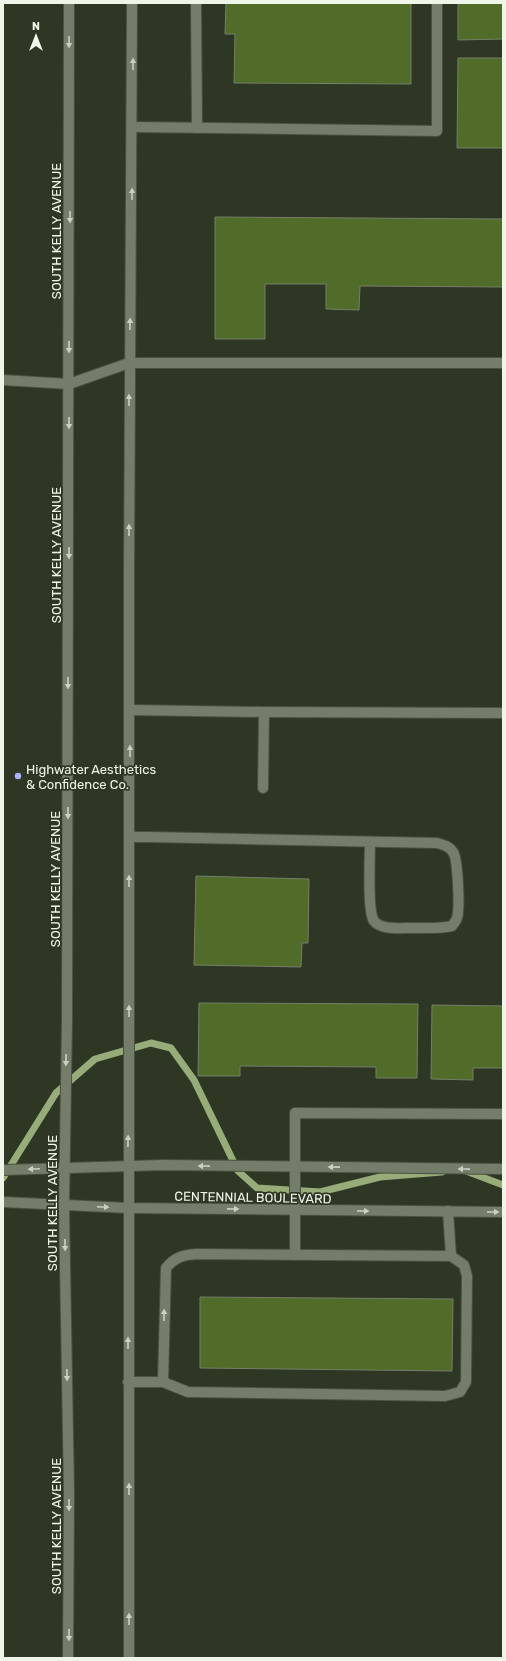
<svg xmlns="http://www.w3.org/2000/svg" width="506" height="1661" font-family="Rubik,sans-serif">
  <rect width="100%" height="100%" fill="#2e3624"/>
  <g fill="none" stroke-linecap="round" stroke-linejoin="round">
    <!-- stream -->
    <g stroke="#97ac79" stroke-width="7">
      <path d="M466 1171 503 1185"/>
      <path d="M3 1178 56 1093 95 1059 151 1043 171 1048 194 1080 238 1171 257 1188 320 1192 380 1177 442 1172"/>
    </g>
  </g>
  <!-- building -->
  <g fill="#516c28" stroke="#757f6a">
    <path d="M226 3H411V84L234 83 235 34H225Z"/>
    <path d="M458 3H503V39L458 40Z"/>
    <path d="M458 58H503V148H457Z"/>
    <path d="M215 217 503 219V287L360 286 359 310 326 309V284H265V339H215Z"/>
    <path d="M196 876 309 879 308 943H302L301 967 194 965Z"/>
    <path d="M199 1003 418 1004 417 1078H376V1067L240 1066V1076H198Z"/>
    <path d="M432 1005 503 1006V1068H473V1080L431 1079Z"/>
    <path d="M200 1297 453 1299 452 1371 200 1368Z"/>
  </g>
  <g fill="none" stroke-linecap="round" stroke-linejoin="round">
    <!-- service casing -->
    <g stroke="#4a5141" stroke-width="12">
      <g id="service">
        <path d="M196 3 197 128"/>
        <path d="M133 127 437 131V3"/>
        <path d="M129 363H503"/>
        <path d="M3 380 69 384"/>
        <path d="M130 710 264 712 263 788"/>
        <path d="M264 712 503 713"/>
        <path d="M129 837H150L437 843C444 845 449 846 453 852 458 859 460 909 457 918 456 921 454 923 452 926 438 929 424 928 410 928 399 928 381 930 374 921 367 911 370 856 370 842"/>
        <path d="M295 1255V1113L503 1114"/>
        <path d="M128 1382H163L188 1392 445 1396 460 1392 466 1382 467 1276 464 1265 451 1256 448 1211"/>
        <path d="M163 1382 166 1268C175 1257 183 1255 197 1254L451 1256"/>
      </g>
    </g>
    <!-- minor casing -->
    <g stroke="#4a5141" stroke-width="12">
      <g id="minor">
        <path d="M3 1170 163 1165 503 1169"/>
        <path d="M3 1202 128 1208 503 1212"/>
      </g>
    </g>
    <!-- secondary casing -->
    <g stroke="#4a5141" stroke-width="12">
      <g id="secondary">
        <path d="M69 384 129 363"/>
        <path d="M68 1658 69 1492 64 1206 67 1021 69 3"/>
        <path d="M129 1658V569L132 3"/>
      </g>
    </g>
    <!-- service -->
    <use href="#service" stroke="#747d69" stroke-width="10"/>
    <!-- minor -->
    <use href="#minor" stroke="#747d69" stroke-width="10"/>
    <!-- secondary -->
    <use href="#secondary" stroke="#747d69" stroke-width="10"/>
  </g>
  <!-- one-way arrows -->
  <defs><path id="oneway-solid" d="M-6-.8H1V-3.2L6.5 0L1 3.2V.8H-6Z"/></defs>
  <g fill="#cad1c3">
    <use href="#oneway-solid" transform="translate(69 42) rotate(90)"/>
    <use href="#oneway-solid" transform="translate(133 64) rotate(-90)"/>
    <use href="#oneway-solid" transform="translate(132 194) rotate(-89)"/>
    <use href="#oneway-solid" transform="translate(70 217) rotate(90)"/>
    <use href="#oneway-solid" transform="translate(130 324) rotate(-89)"/>
    <use href="#oneway-solid" transform="translate(69 347) rotate(90)"/>
    <use href="#oneway-solid" transform="translate(129 400) rotate(-90)"/>
    <use href="#oneway-solid" transform="translate(69 423) rotate(90)"/>
    <use href="#oneway-solid" transform="translate(129 530) rotate(-90)"/>
    <use href="#oneway-solid" transform="translate(69 553) rotate(90)"/>
    <use href="#oneway-solid" transform="translate(68 683) rotate(90)"/>
    <use href="#oneway-solid" transform="translate(130 751) rotate(-90)"/>
    <use href="#oneway-solid" transform="translate(68 813) rotate(90)"/>
    <use href="#oneway-solid" transform="translate(129 881) rotate(-90)"/>
    <use href="#oneway-solid" transform="translate(129 1011) rotate(-90)"/>
    <use href="#oneway-solid" transform="translate(66 1060) rotate(91)"/>
    <use href="#oneway-solid" transform="translate(128 1141) rotate(-89)"/>
    <use href="#oneway-solid" transform="translate(204 1166) rotate(-179)"/>
    <use href="#oneway-solid" transform="translate(334 1167) rotate(-179)"/>
    <use href="#oneway-solid" transform="translate(34 1169) rotate(178)"/>
    <use href="#oneway-solid" transform="translate(464 1169) rotate(-179)"/>
    <use href="#oneway-solid" transform="translate(103 1207) rotate(2)"/>
    <use href="#oneway-solid" transform="translate(233 1209) rotate(1)"/>
    <use href="#oneway-solid" transform="translate(363 1211)"/>
    <use href="#oneway-solid" transform="translate(493 1212)"/>
    <use href="#oneway-solid" transform="translate(65 1245) rotate(89)"/>
    <use href="#oneway-solid" transform="translate(164 1315) rotate(-89)"/>
    <use href="#oneway-solid" transform="translate(128 1343) rotate(-90)"/>
    <use href="#oneway-solid" transform="translate(67 1375) rotate(89)"/>
    <use href="#oneway-solid" transform="translate(129 1489) rotate(-90)"/>
    <use href="#oneway-solid" transform="translate(69 1505) rotate(90)"/>
    <use href="#oneway-solid" transform="translate(129 1619) rotate(-90)"/>
    <use href="#oneway-solid" transform="translate(69 1635) rotate(90)"/>
  </g>
  <!-- markers -->
  <circle fill="#a7b1fc" stroke="#2e3624" stroke-width="1.5" cx="18" cy="776" r="4"/>
  <g text-anchor="middle" stroke-width="3.5" stroke-linejoin="round" paint-order="stroke">
    <!-- street labels -->
    <g font-size="13" fill="#eff5e9" stroke="#2e3624">
      <text transform="translate(56 231) rotate(-90)" y="5">SOUTH KELLY AVENUE</text>
      <text transform="translate(56 555) rotate(-90)" y="5">SOUTH KELLY AVENUE</text>
      <text transform="translate(55 879) rotate(-90)" y="5">SOUTH KELLY AVENUE</text>
      <text transform="translate(253 1197) rotate(1)" y="5">CENTENNIAL BOULEVARD</text>
      <text transform="translate(52 1203) rotate(-90)" y="5">SOUTH KELLY AVENUE</text>
      <text transform="translate(56 1526) rotate(-90)" y="5">SOUTH KELLY AVENUE</text>
    </g>
    <!-- poi labels -->
    <g font-size="13" fill="#eff5e9" stroke="#2e3624" text-anchor="start">
      <text x="26" y="774">Highwater Aesthetics<tspan x="26" dy="15">&amp; Confidence Co.</tspan></text>
    </g>
  </g>
  <!-- border -->
  <rect width="506" height="1661" fill="none" stroke="#eff5e9" stroke-width="8"/>
  <!-- north arrow -->
  <g transform="translate(36 36)" stroke="#2e3624" stroke-width="3" paint-order="stroke">
  <path d="M0-3L7 15L0 10L-7 15Z" fill="#eff5e9"/>
  <text y="-6" font-size="11" font-weight="bold" text-anchor="middle" fill="#eff5e9">N</text>
  </g>
</svg>
